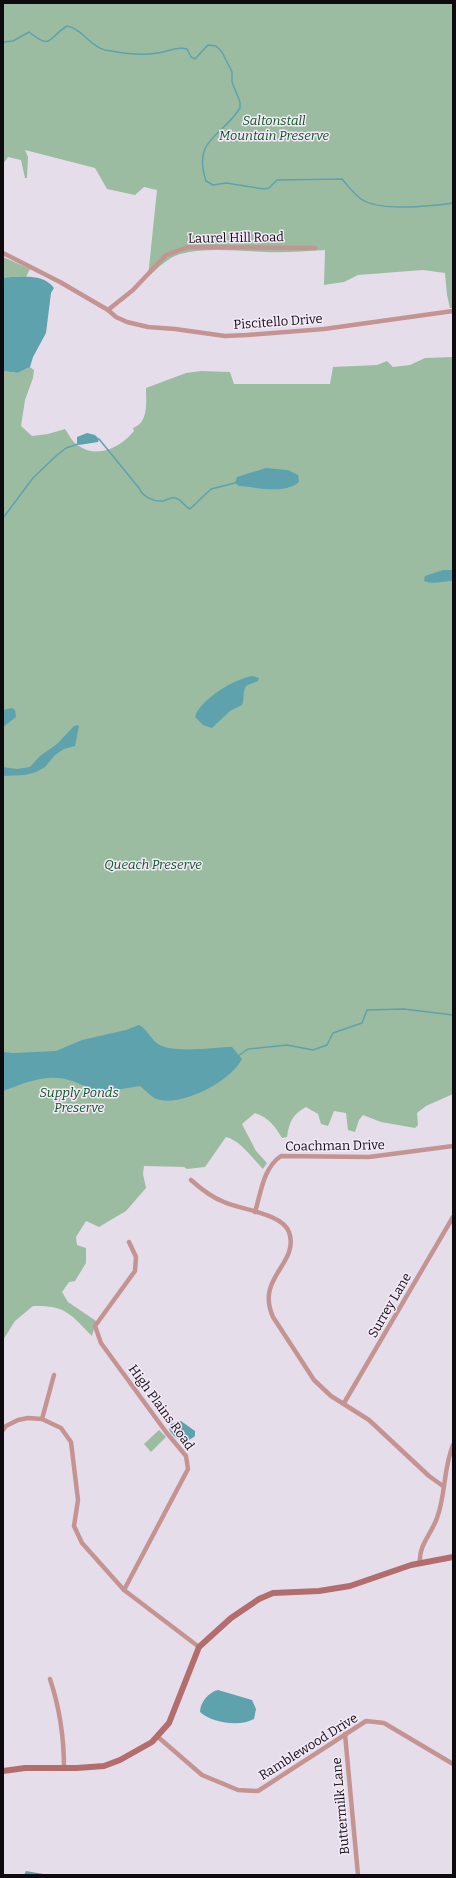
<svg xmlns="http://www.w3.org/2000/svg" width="456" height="1878" font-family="Bitter,serif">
  <rect width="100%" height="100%" fill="#e6ddeb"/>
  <!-- green -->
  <g fill="#9cbca1">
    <path d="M3 3H453V308H450L447 295 445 273 423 270 358 275 344 282 324 285 325 250C305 251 285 253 266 252 239 251 207 247 180 254 167 258 158 268 148 277L157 190 144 187 135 195 107 189 95 168 25 150 28 157 27 178H25L21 160 8 157 3 164Z"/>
    <path d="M3 257 30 269 26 277 3 278Z"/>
    <path d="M453 357V1094L426 1106 417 1113 418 1125 415 1128 381 1122 363 1115 359 1120 355 1132 348 1130 346 1113 334 1111 328 1126 321 1124 318 1114 306 1107C293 1114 289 1122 287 1137L282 1138C275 1126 269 1118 255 1113L242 1124 256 1151 267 1163 263 1169C253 1159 240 1140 226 1137L205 1167 187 1169 184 1167 144 1166 143 1174 146 1188 126 1211 99 1227 86 1221 76 1237 77 1245 86 1248V1263L75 1281 69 1282 62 1292 68 1302 96 1321 92 1336C70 1314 66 1305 33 1306L15 1321 3 1340V371L18 373 30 367 34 370 33 378 25 400 21 426 32 436 48 434 65 429C69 435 73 443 79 446 98 459 121 447 134 431L133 428C149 423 146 401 146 388L186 373 201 371 230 372 234 384H330L333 367 377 365 387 361 393 367 410 365 425 358Z"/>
    <path d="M159 1430 166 1437 151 1452 144 1444Z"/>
  </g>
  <!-- water -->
  <g fill="#5ea2ae">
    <path d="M11 277C26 277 44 274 54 288L51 293 46 333 33 357 30 367 18 373 3 371V278Z"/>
    <path d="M87 433 95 435 99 439 98 442 79 445 77 443V437Z"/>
    <path d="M266 468 288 470 298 475 299 482C284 495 257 487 239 486L235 483 237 477Z"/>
    <path d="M443 570H453V581C441 581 435 585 424 581L425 576Z"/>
    <path d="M253 676 259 678 258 681 246 686C242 693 245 698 242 705L230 711 212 728 203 725 195 717C200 699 236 678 253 676Z"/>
    <path d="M12 708 15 710 16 717 3 727V710Z"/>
    <path d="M78 725 79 726 75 746 64 749 55 755 45 767 36 772 25 775 3 776V767L17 769 30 767 40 756 57 744 74 726Z"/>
    <path d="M139 1025C147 1029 150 1038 158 1044 173 1054 214 1047 232 1047L242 1059C231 1081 185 1105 160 1100 153 1099 145 1090 140 1086L97 1093C59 1070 42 1076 3 1091V1052L13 1053 56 1051 82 1040 126 1030Z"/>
    <path d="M181 1421 195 1431V1436C185 1445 175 1440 169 1429L171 1424Z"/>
    <path d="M218 1690 252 1700 256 1709 254 1719C240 1727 212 1723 200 1712 200 1702 209 1692 218 1690Z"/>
    <path d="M26 1871 49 1875H24Z"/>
  </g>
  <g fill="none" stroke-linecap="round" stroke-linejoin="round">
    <!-- stream -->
    <g stroke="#5ea2ae" stroke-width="1.5">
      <path d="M3 42 13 41 29 32C53 51 47 38 67 26 83 29 89 46 105 50 122 53 140 56 157 53 168 52 176 46 187 49L191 57 195 59 208 45 216 46 222 52 232 72V82L240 102V108C222 137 192 139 206 181L213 185 226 183 264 189 269 188 277 180 342 179C348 186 354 194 361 199 379 212 432 206 453 203"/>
      <path d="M99 439 139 488C142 496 153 502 163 501 167 500 171 497 175 498 182 499 183 506 190 509L211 489 235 483"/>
      <path d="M3 518 33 478 56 456 66 448 78 444"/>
      <path d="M238 1056 248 1049 287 1045 313 1050 327 1045 333 1033 362 1023 367 1010 404 1009 453 1015"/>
    </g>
    <!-- street -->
    <g stroke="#c49492" stroke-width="4.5">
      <path d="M3 253 60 282 108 310 116 317 127 322 148 327 175 329 225 336 247 335 324 329 453 311"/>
      <path d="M108 310 133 290 166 255 188 247 315 248"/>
      <path d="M191 1180C201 1189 211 1197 224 1202 241 1210 282 1213 289 1232 300 1264 255 1277 273 1317L314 1380 331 1396 369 1420 429 1476 443 1486"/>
      <path d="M255 1212C261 1193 263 1168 281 1156L369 1157 453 1146"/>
      <path d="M344 1403 453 1217"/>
      <path d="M42 1419 54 1375"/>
      <path d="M3 1430 6 1426 18 1420 28 1418 42 1419 61 1428 71 1442 78 1500 74 1526 82 1543 124 1590 199 1647"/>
      <path d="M420 1563C418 1546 432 1533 437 1518 446 1494 443 1469 453 1445"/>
      <path d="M124 1590 188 1469 186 1456 166 1432 101 1343 95 1326 135 1271 136 1257 129 1242"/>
      <path d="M50 1679C60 1709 64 1737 64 1768"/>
      <path d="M345 1734 358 1875"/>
      <path d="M158 1737 202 1775 238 1790 258 1791 366 1721 384 1723 453 1764"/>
    </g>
    <!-- secondary -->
    <path stroke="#b36d6c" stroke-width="6" d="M3 1771 25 1768H77L104 1766 120 1760 152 1742 169 1723 199 1647 231 1618 259 1599 273 1593 319 1591 350 1586 411 1565 453 1557"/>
  </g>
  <g text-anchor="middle" stroke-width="3" stroke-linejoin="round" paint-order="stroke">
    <!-- park labels -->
    <g font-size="13" font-style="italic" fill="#0c5324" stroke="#f4eaf8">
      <text x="274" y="125">Saltonstall<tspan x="274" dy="15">Mountain Preserve</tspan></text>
      <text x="153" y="869">Queach Preserve</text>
      <text x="79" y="1097">Supply Ponds<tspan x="79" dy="15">Preserve</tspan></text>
    </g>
    <!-- street labels -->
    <g font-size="13" fill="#0e0b10" stroke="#f4eaf8">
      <text transform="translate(236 237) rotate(-1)" y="5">Laurel Hill Road</text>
      <text transform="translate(278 321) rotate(-4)" y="5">Piscitello Drive</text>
      <text transform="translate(335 1145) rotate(-1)" y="5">Coachman Drive</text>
      <text transform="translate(389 1305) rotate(-60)" y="5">Surrey Lane</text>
      <text transform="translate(162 1407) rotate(54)" y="5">High Plains Road</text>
      <text transform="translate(308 1746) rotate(-32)" y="5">Ramblewood Drive</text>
      <text transform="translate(340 1806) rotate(-95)" y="5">Buttermilk Lane</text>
    </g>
  </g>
  <!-- border -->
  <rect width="456" height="1878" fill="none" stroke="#0e0b10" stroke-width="8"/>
</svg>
